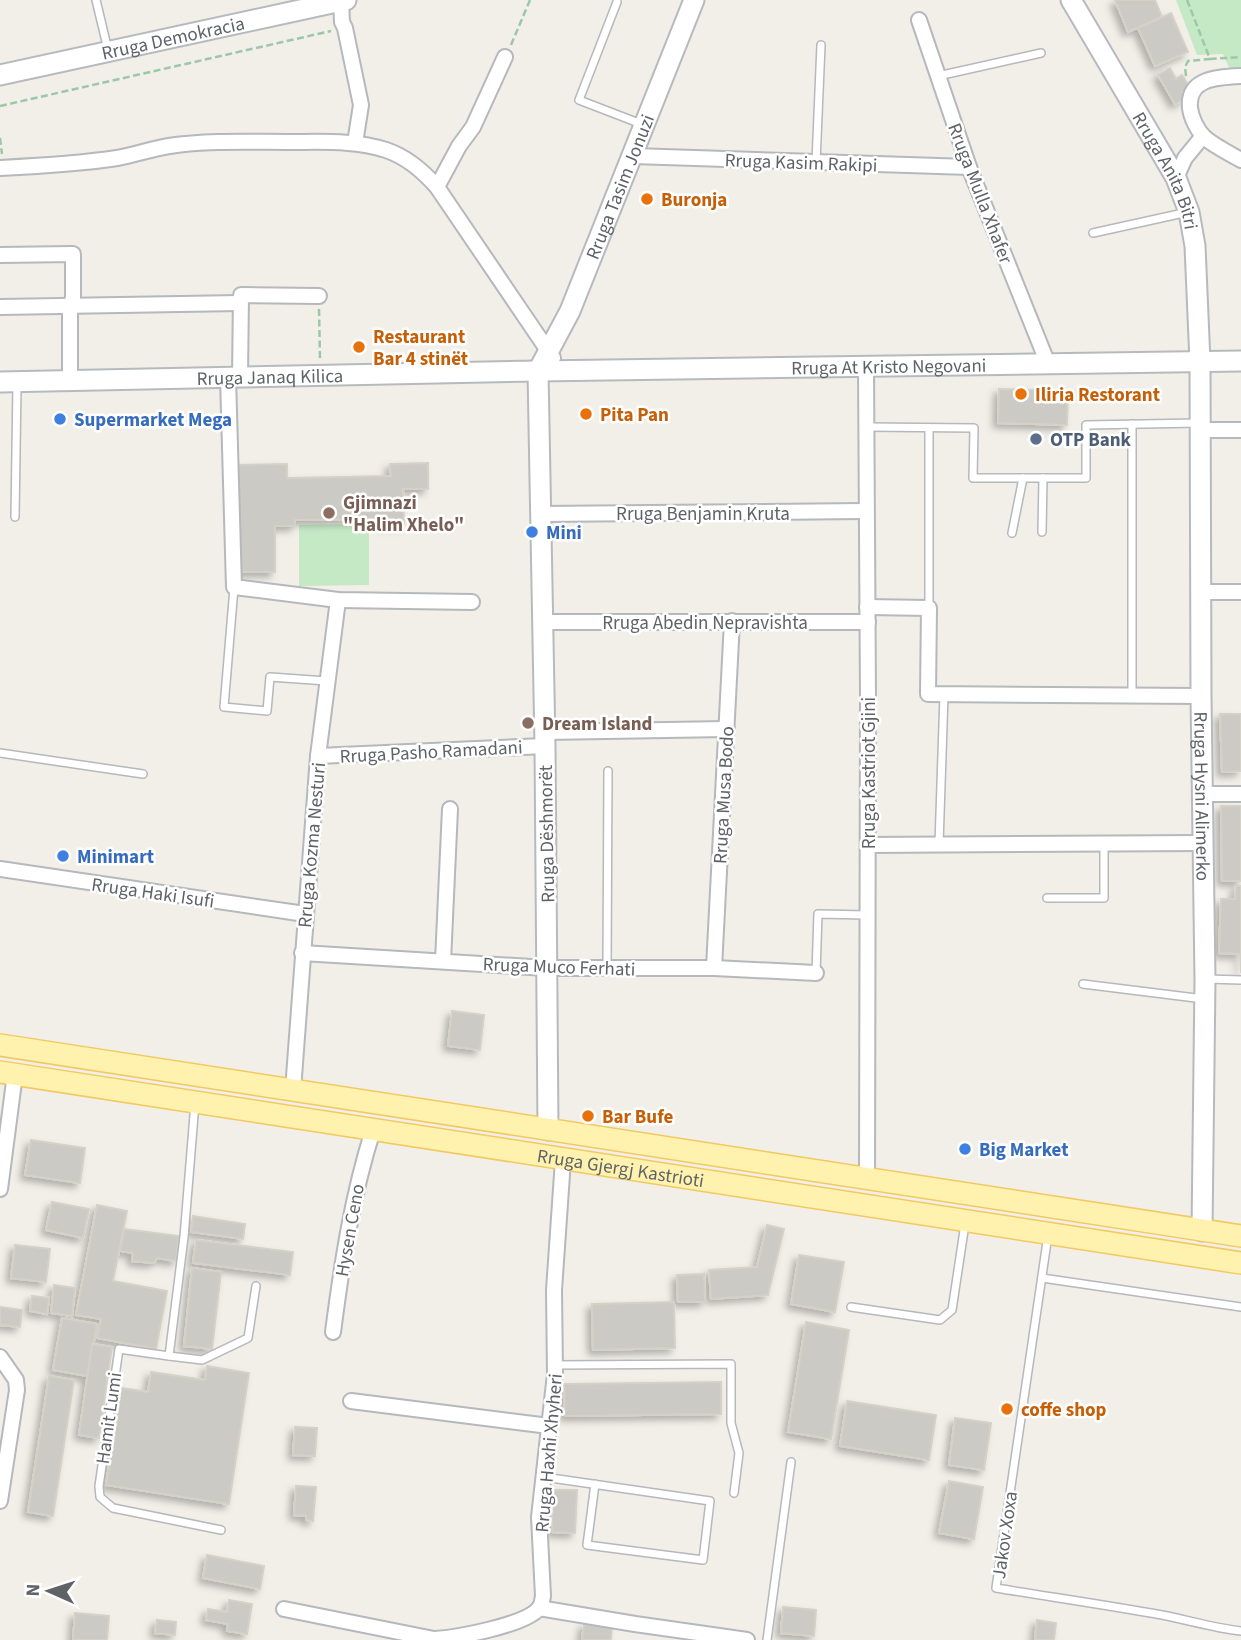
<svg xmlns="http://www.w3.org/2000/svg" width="1241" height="1640" font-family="'Source Sans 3',sans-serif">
  <defs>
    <filter id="shadow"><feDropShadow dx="-4.5" dy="4.5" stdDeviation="3.5" flood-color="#0004"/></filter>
  </defs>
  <rect width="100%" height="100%" fill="#f1efe8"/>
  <!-- green -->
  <g fill="#c5e8c5">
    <path d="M1176 0H1241V73L1232 74 1223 54 1197 55Z"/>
    <path d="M369 524V585L299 586V525Z"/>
  </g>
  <!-- building -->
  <g fill="#cccac5" stroke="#d6d1c6" stroke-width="2" filter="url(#shadow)">
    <path d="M1115 0H1155L1162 17 1128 32Z"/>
    <path d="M1171 13 1188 52 1155 66 1138 28Z"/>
    <path d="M1170 68 1176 79 1182 75 1190 88 1182 92 1185 98 1175 104 1158 75Z"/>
    <path d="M999 389 1068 391 1067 425 998 423Z"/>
    <path d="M428 463V489H403L404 524H383L382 519 295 520V526H275V572H239L236 465 287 464V478L391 476 390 464Z"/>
    <path d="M1220 714H1241V771L1222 772Z"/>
    <path d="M1221 806H1241V881H1222Z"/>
    <path d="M1236 886H1241V973L1240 954 1219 953 1221 899H1235Z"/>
    <path d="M452 1011 484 1015 480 1050 448 1046Z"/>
    <path d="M31 1140 85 1148 80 1183 25 1175Z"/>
    <path d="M52 1202 89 1209 83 1238 46 1230Z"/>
    <path d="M97 1205 127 1211 113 1281 167 1291 156 1349 97 1338 101 1319 76 1315Z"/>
    <path d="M193 1216 245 1224 243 1239 191 1232Z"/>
    <path d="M767 1225 784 1229 768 1295 711 1299 709 1270 757 1267Z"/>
    <path d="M124 1229 179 1236 176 1261 157 1258 154 1263 132 1261 133 1253 120 1251Z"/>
    <path d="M196 1240 293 1252 290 1275 193 1263Z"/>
    <path d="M15 1245 50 1249 46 1282 11 1278Z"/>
    <path d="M799 1255 844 1262 835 1312 791 1304Z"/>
    <path d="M192 1268 221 1272 212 1349 184 1346Z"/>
    <path d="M704 1274 705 1302H678L677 1275Z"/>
    <path d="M54 1285 75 1288 72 1316 51 1313Z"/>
    <path d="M32 1296 49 1298 47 1314 30 1311Z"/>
    <path d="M674 1302 675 1348 593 1350 592 1304Z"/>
    <path d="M0 1307 22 1310 20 1327 0 1325Z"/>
    <path d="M62 1318 97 1324 88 1376 53 1370Z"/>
    <path d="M806 1322 849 1330 831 1439 788 1432Z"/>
    <path d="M92 1344 112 1347 99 1438 79 1435Z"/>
    <path d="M207 1366 249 1373 229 1504 106 1485 121 1388 148 1392 151 1372 205 1380Z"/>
    <path d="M49 1376 74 1380 53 1516 28 1512Z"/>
    <path d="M721 1382V1414L565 1416 564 1384Z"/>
    <path d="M847 1401 936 1415 929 1460 840 1446Z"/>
    <path d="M955 1418 991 1423 984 1470 949 1465Z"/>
    <path d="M295 1427 317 1428 315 1456 293 1455Z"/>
    <path d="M949 1481 983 1487 974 1539 939 1533Z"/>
    <path d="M296 1486 316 1487 313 1521 306 1520V1516L294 1515Z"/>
    <path d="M553 1490H577L575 1533 552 1532Z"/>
    <path d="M207 1555 264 1566 260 1589 203 1578Z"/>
    <path d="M229 1600 252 1604 247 1634 227 1631 228 1624 206 1620 208 1609 227 1612Z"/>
    <path d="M783 1607 816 1610 814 1636 781 1633Z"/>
    <path d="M75 1613 109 1616 107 1640H73Z"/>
    <path d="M157 1620 176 1622 175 1635 155 1633Z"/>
    <path d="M1037 1620 1056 1623 1054 1640H1035Z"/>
    <path d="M584 1624 612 1627 611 1640H582Z"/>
  </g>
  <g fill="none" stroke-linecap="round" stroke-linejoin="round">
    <!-- lane casing -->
    <g stroke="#b5b8bc" stroke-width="10">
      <g id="lane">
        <path d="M96 0 108 50"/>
        <path d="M617 2 579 100 644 125"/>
        <path d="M938 76 1041 53"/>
        <path d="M816 162 821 45"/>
        <path d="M1093 233 1188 212"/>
        <path d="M867 427 974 428 973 478H1086V425L1199 423"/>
        <path d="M15 517 17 384"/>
        <path d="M1042 532 1043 478"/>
        <path d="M1012 533 1023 478"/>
        <path d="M234 588 224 707 267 711 270 677 327 681"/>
        <path d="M929 608V428"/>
        <path d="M1132 695V424"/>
        <path d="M0 753 143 774"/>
        <path d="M939 844 944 695"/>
        <path d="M1047 898H1104V844"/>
        <path d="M607 968 608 771"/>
        <path d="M816 973 818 914 867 915"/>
        <path d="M1207 979 1241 980"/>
        <path d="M1083 984 1204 999"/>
        <path d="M195 1103 184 1237 169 1356 119 1349 99 1486 100 1497 113 1508 221 1530"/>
        <path d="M1048 1235 996 1588C1051 1597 1106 1605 1162 1615 1188 1620 1214 1628 1241 1631"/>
        <path d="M1042 1278 1241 1307"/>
        <path d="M851 1307 940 1320 952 1310 965 1224"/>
        <path d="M169 1356 202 1360 248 1338 256 1286"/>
        <path d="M555 1365 731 1364V1423L739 1453 734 1493"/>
        <path d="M544 1477 710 1501 703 1560 587 1545 595 1484"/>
        <path d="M767 1640 791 1462"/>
      </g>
    </g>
    <!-- street casing -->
    <g stroke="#b5b8bc" stroke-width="18">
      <g id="street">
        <path d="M341 0 342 22 345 28 361 105 355 143"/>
        <path d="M919 20 969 167 1048 364"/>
        <path d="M1241 76C1218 77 1187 78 1190 108 1191 117 1197 130 1204 137 1214 146 1229 153 1241 160"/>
        <path d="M633 156 969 167"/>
        <path d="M0 168C39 166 78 164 117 158 134 155 151 149 169 146 209 140 251 142 291 142 322 142 356 140 386 150 407 157 423 171 437 187L553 358"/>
        <path d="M1176 178 1185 158 1203 136"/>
        <path d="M437 187 459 146 473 127 505 57"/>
        <path d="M0 255 73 254V297L70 311V380"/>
        <path d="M0 307 240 303"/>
        <path d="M866 367 868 698 867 1179"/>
        <path d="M228 377 234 587 338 600 472 602"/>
        <path d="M240 377 241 295 319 296"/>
        <path d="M1200 430H1241"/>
        <path d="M540 514 866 511"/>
        <path d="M1200 592H1241"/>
        <path d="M867 607 929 608 928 694 1201 696"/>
        <path d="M542 622H868"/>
        <path d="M545 732 727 729"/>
        <path d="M318 756 545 746"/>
        <path d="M1202 794H1241"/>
        <path d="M868 845 1203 843"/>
        <path d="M0 869 305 914"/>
        <path d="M302 953 547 968H714L816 973"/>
        <path d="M443 961 450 809"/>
        <path d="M714 968 732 621"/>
        <path d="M293 1090 318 756 338 600"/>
        <path d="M0 1189 15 1074"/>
        <path d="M333 1332C342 1263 352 1196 373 1130"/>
        <path d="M0 1357 16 1380 17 1390 0 1501"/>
        <path d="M351 1401 549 1426"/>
        <path d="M539 1608 635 1624 747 1640"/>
        <path d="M284 1609 434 1639C455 1638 528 1625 540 1607 542 1604 542 1600 543 1596L539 1517 555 1374 554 1290 563 1160"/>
      </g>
    </g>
    <!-- secondary casing -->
    <g stroke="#b6babf" stroke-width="23">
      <g id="secondary">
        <path id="s1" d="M1071 0 1176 178 1189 212 1195 246 1200 362 1201 696 1205 979 1202 1231"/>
        <path id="s2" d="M0 75 346 0"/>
        <path id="s3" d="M0 382 538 371 1241 361"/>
        <path id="s4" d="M548 1130 545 746 538 371 570 311 694 0"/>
      </g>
    </g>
    <!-- primary casing -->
    <g stroke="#f2c960" stroke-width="24">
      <g id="primary">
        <path d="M0 1045 1241 1236"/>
        <path id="s5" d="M0 1072 1241 1263"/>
      </g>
    </g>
    <!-- path -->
    <g stroke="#9cc7a9" stroke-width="2.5" stroke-dasharray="7 3.5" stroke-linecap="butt">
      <path d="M1187 0 1210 59 1241 57"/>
      <path d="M511 45 530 0"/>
      <path d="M1186 76 1185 67 1188 61 1210 59"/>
      <path d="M0 106 331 31"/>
      <path d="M0 138 2 154"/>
      <path d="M319 309 320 359"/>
    </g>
    <!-- lane -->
    <use href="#lane" stroke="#fff" stroke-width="7"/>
    <!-- street -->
    <use href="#street" stroke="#fff" stroke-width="14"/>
    <!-- secondary -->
    <use href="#secondary" stroke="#fff" stroke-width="19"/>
    <!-- primary -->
    <use href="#primary" stroke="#fff2af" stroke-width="21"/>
  </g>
  <!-- markers -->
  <g fill="#e8710a" stroke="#fff" stroke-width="2.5">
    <circle cx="647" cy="199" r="7"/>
    <circle cx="359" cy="347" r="7"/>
    <circle cx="1021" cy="394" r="7"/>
    <circle cx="586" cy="414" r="7"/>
    <circle cx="588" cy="1116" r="7"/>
    <circle cx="1007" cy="1409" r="7"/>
  </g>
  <g fill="#3f7fe0" stroke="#fff" stroke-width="2.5">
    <circle cx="60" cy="419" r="7"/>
    <circle cx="532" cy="532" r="7"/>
    <circle cx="63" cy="856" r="7"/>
    <circle cx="965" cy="1149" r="7"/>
  </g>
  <circle fill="#5c6f8a" stroke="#fff" stroke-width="2.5" cx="1036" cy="439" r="7"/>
  <g fill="#8d6e63" stroke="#fff" stroke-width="2.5">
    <circle cx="329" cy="513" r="7"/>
    <circle cx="528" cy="723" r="7"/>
  </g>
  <g text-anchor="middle" stroke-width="5" stroke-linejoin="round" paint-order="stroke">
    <!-- street labels -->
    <g font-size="19" fill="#5f6368" stroke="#fff">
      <text dy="7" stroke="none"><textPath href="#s2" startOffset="177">Rruga Demokracia</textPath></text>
      <text transform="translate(801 162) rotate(2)" y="7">Rruga Kasim Rakipi</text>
      <text dy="7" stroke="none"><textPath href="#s1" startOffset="196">Rruga Anita Bitri</textPath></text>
      <text dy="7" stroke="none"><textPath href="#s4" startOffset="961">Rruga Tasim Jonuzi</textPath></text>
      <text transform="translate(981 193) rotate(69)" y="7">Rruga Mulla Xhafer</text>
      <text dy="7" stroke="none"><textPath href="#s3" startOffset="889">Rruga At Kristo Negovani</textPath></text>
      <text dy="7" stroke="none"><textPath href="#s3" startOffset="270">Rruga Janaq Kilica</textPath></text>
      <text x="703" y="520">Rruga Benjamin Kruta</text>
      <text x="705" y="629">Rruga Abedin Nepravishta</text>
      <text transform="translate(431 751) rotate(-3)" y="7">Rruga Pasho Ramadani</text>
      <text transform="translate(868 773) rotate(-90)" y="7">Rruga Kastriot Gjini</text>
      <text transform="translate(723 795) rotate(-87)" y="7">Rruga Musa Bodo</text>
      <text dy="7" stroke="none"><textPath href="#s1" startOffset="828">Rruga Hysni Alimerko</textPath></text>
      <text transform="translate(546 834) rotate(-91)" y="7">Rruga Dëshmorët</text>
      <text transform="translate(311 845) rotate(-85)" y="7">Rruga Kozma Nesturi</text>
      <text transform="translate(153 892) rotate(8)" y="7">Rruga Haki Isufi</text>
      <text transform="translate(559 966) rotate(2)" y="7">Rruga Muco Ferhati</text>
      <text dy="7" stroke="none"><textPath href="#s5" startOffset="628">Rruga Gjergj Kastrioti</textPath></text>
      <text transform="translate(349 1230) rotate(-80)" y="7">Hysen Ceno</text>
      <text transform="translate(108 1418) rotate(-82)" y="7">Hamit Lumi</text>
      <text transform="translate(548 1453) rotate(-85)" y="7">Rruga Haxhi Xhyheri</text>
      <text transform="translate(1004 1535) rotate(-82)" y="7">Jakov Xoxa</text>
    </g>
    <!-- food labels -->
    <g font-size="19" font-weight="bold" fill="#c56008" stroke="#fff" text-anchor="start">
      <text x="661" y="206">Buronja</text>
      <text x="373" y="343">Restaurant<tspan x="373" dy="22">Bar 4 stinët</tspan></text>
      <text x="1035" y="401">Iliria Restorant</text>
      <text x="600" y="421">Pita Pan</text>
      <text x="602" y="1123">Bar Bufe</text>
      <text x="1021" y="1416">coffe shop</text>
    </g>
    <!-- shop labels -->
    <g font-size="19" font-weight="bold" fill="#366cbe" stroke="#fff" text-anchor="start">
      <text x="74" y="426">Supermarket Mega</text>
      <text x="546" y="539">Mini</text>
      <text x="77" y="863">Minimart</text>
      <text x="979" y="1156">Big Market</text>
    </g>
    <!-- service labels -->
    <g font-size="19" font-weight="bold" fill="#4e5e75" stroke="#fff" text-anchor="start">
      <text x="1050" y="446">OTP Bank</text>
    </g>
    <!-- education labels -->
    <g font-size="19" font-weight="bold" fill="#785e54" stroke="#fff" text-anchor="start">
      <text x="343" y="509">Gjimnazi<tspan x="343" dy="22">"Halim Xhelo"</tspan></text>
      <text x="542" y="730">Dream Island</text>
    </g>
  </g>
  <!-- north arrow -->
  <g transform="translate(49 1591) rotate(273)" stroke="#ffffff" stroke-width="5" paint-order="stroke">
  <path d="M0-5L12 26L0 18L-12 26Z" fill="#5f6368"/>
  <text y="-10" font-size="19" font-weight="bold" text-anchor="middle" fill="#5f6368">N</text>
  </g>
</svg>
